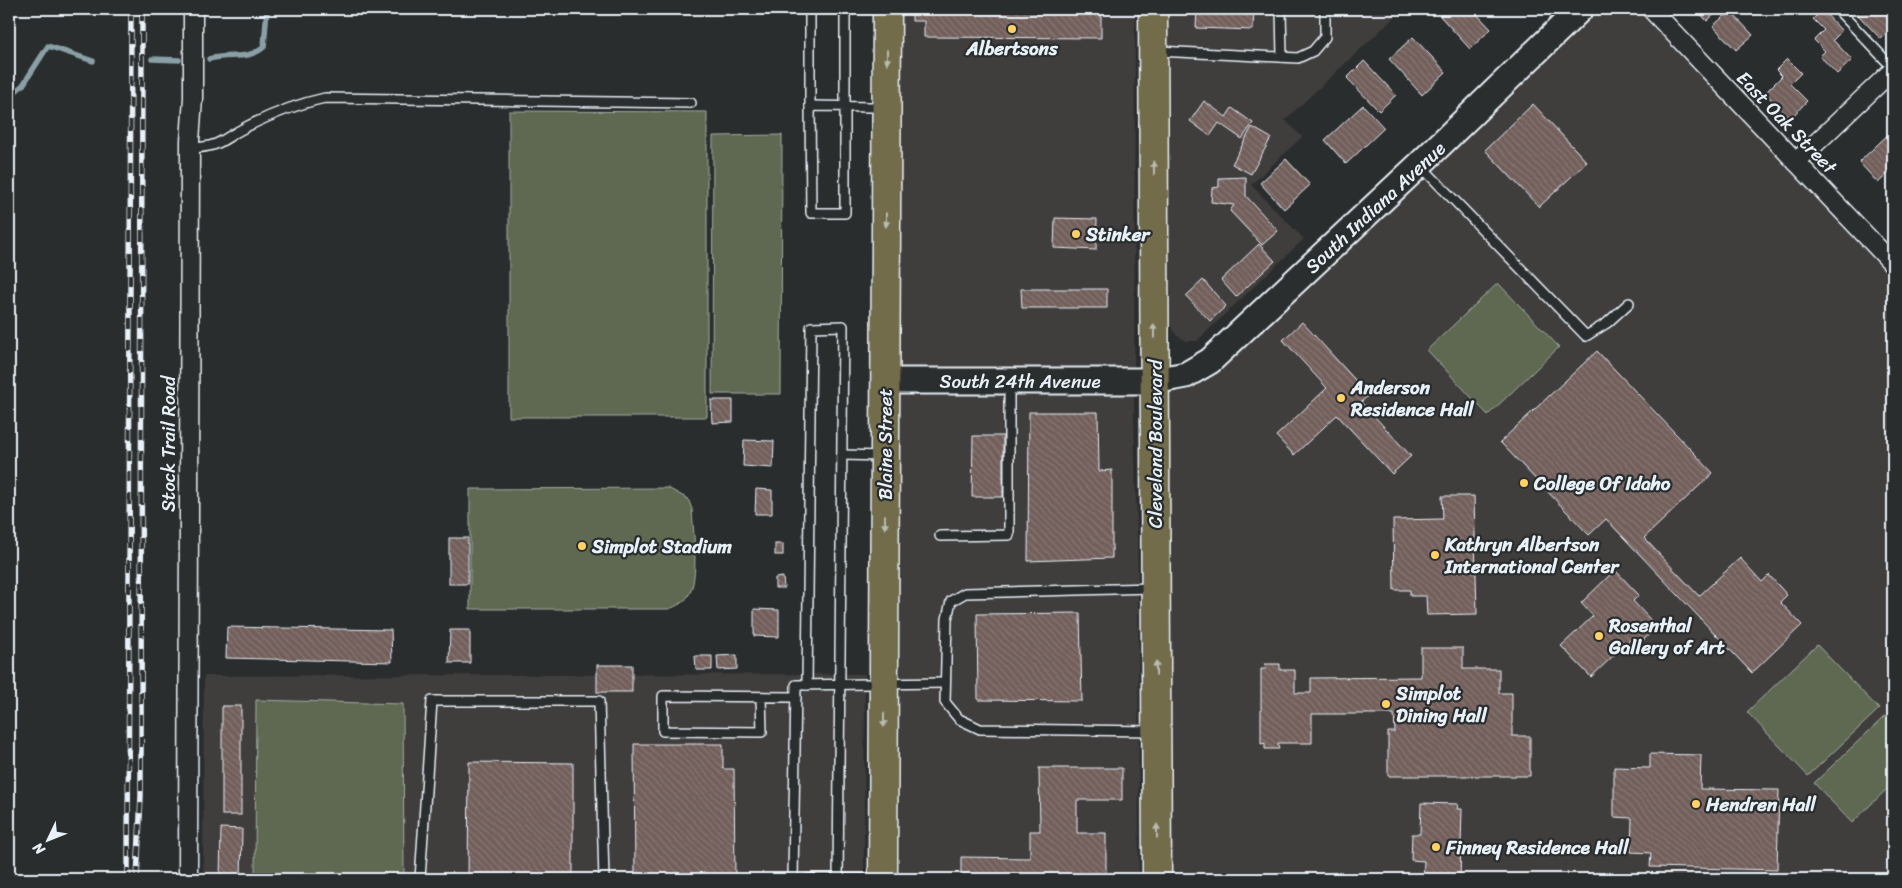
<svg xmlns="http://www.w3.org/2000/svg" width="1902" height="888" font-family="Sriracha,sans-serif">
  <defs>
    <pattern id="building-back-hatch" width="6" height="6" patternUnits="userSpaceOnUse" patternTransform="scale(1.25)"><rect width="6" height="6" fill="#725f5b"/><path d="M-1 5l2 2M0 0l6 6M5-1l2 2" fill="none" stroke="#867673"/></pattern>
  </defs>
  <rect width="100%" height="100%" fill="#2a2d2e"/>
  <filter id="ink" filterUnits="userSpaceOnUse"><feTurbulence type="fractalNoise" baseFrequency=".02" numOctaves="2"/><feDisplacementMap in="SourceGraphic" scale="10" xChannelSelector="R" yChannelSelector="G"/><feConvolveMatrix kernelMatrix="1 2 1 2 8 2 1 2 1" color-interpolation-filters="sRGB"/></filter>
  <g filter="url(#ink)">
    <!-- built -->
    <g fill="#403c3c">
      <path d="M901 9H1135L1134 415 1138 578 1139 879H899Z"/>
      <path d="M1168 9H1397L1400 12 1285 120 1302 137 1251 185 1304 239 1197 341H1187L1177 336 1172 329 1169 319Z"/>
      <path d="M1580 9H1651L1893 264V879H1157L1154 381 1186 375Z"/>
      <path d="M865 674 864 879H203L204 676Z"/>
    </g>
    <!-- park -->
    <g fill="#5e6951" stroke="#a3ada4">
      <path d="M509 111 707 112V417H509Z"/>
      <path d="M782 135 781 394H712L713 136Z"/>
      <path d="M1498 283 1559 347 1488 415 1427 350Z"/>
      <path d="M668 488 688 499 692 509C693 529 700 580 688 596 684 603 676 606 669 609H470V489Z"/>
      <path d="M1817 645 1879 709 1808 776 1747 712Z"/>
      <path d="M256 700 403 704 404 879H255Z"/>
      <path d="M1885 716 1893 724V783L1852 823 1814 783Z"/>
    </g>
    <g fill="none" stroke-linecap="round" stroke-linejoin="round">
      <!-- stream -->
      <g stroke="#8aa0a6" stroke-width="5.5">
        <path d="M152 59 179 60"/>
        <path d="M209 59C229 53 248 61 264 47L267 9"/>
        <path d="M9 97 23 85 48 46 93 61"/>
      </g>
    </g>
    <!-- building -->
    <g fill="url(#building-back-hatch)" stroke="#e8f1f8">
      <path d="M912 9H1101V38L924 37V21H912Z"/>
      <path d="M1197 9H1254L1253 30 1196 28Z"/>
      <path d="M1448 9H1472L1491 29 1470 49 1440 16Z"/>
      <path d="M1696 9H1720L1707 21Z"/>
      <path d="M1858 9H1893V28L1881 39 1855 12Z"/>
      <path d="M1822 10 1842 31 1833 40 1852 60 1837 74 1820 56 1825 51 1814 40 1824 30 1813 19Z"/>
      <path d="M1730 11 1753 35 1736 50 1713 26Z"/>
      <path d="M1413 37 1446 72 1422 95 1389 59Z"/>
      <path d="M1787 59 1801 73 1790 84 1807 101 1790 119 1765 93 1782 76 1776 70Z"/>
      <path d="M1364 61 1396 95 1379 111 1347 78Z"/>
      <path d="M1204 101 1226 117 1232 108 1253 123 1242 139 1219 123 1210 136 1190 121Z"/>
      <path d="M1533 104 1587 162 1539 207 1485 150Z"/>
      <path d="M1363 105 1384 128 1346 164 1325 140Z"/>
      <path d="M1252 127 1271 138 1251 174 1232 164Z"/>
      <path d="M1893 130V169L1878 183 1859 162Z"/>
      <path d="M1286 159 1310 185 1284 209 1260 183Z"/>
      <path d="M1246 177V196L1278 231 1262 245 1230 211 1234 205 1211 202 1212 188 1219 187V178Z"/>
      <path d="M1055 218 1097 219 1096 250 1054 248Z"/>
      <path d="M1259 244 1275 261 1236 297 1221 280Z"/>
      <path d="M1203 280 1226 306 1210 321 1186 296Z"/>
      <path d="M1021 289H1107V308H1022Z"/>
      <path d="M1302 322 1369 395 1361 402 1411 456 1392 474 1337 415 1294 455 1276 436 1327 388 1283 340Z"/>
      <path d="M1597 351 1713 473 1644 538 1699 596 1740 558 1762 582 1769 575 1787 595 1780 602 1802 625 1752 673 1606 519 1589 535 1500 442Z"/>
      <path d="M711 400H733V422L712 423Z"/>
      <path d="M1029 412H1098L1099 471 1112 470V558L1028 561Z"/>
      <path d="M973 436H1003V497H972Z"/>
      <path d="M744 440 774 441 773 468 743 466Z"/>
      <path d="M756 489 772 490V514H755Z"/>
      <path d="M1442 496H1474L1477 614 1427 615 1426 596H1410V590H1394L1393 520 1443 519Z"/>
      <rect x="449" y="538" width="19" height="46"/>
      <rect x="775" y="544" width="8" height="11"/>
      <path d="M1615 570 1639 595 1633 601 1657 627 1638 645 1632 638 1591 677 1561 646 1593 616 1581 603Z"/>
      <path d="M783 577 784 588H775V578Z"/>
      <path d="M754 609 779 610V637L754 636Z"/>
      <path d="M1080 613 1082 701 978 700 977 614Z"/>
      <path d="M227 627 391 630 392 662 226 658Z"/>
      <path d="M450 630H470V663H449Z"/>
      <path d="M1421 648H1463V669H1499V693H1512V736H1530V776H1388V732H1395L1394 714H1312V743H1278L1279 749H1265V743L1261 744V669H1266L1265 664H1280V670H1295V693H1311V678L1421 677Z"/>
      <path d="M737 655V669L718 670 717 656Z"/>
      <path d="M695 656H712V670H696Z"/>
      <rect x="597" y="665" width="35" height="27"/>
      <rect x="222" y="706" width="19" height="109"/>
      <path d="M634 744H723V769H734L735 879H635Z"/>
      <path d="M1650 754 1701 755 1700 789 1779 790 1777 870 1650 867 1651 853 1631 852 1632 818 1614 817V767L1650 768Z"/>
      <path d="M469 762 573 763V879H468Z"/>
      <path d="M1039 768H1122V800H1077V833H1106V879H961V857L1030 858V831H1040Z"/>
      <path d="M1421 803 1458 804 1457 809H1462L1460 879H1423L1424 861 1411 860 1412 834H1420Z"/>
      <path d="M221 828 242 829 241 879H220Z"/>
    </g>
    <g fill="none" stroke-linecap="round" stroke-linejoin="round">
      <!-- service casing -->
      <g stroke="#e8f1f8" stroke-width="12">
        <g id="service">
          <path d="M810 9V106"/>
          <path d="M845 9V213H811L810 106C835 106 859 107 884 107"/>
          <path d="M1281 9 1282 57"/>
          <path d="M1837 9 1893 68"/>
          <path d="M1157 51 1298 58 1313 51 1325 37V9"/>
          <path d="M190 148C222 147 220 140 246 127 272 114 297 104 325 98L691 103"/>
          <path d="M1420 165 1586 336 1607 323 1629 303"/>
          <path d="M842 455 883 456"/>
          <path d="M940 536 1009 535V382"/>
          <path d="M1153 588 965 593 951 601 947 619 945 702 959 719 980 729 1154 731"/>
          <path d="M807 685 811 327 843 326 838 879"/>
          <path d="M761 697 762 732 663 731V696L796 697"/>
          <path d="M420 879 432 701H599L604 879"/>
          <path d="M793 879 796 685 945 683"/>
          <path d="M807 879H879"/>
        </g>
      </g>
      <!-- minor casing -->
      <g stroke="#e8f1f8" stroke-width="21">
        <g id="minor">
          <path d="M1651 9 1893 264"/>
          <path d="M1796 162 1893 70"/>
          <path d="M188 879 190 141 193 98V9"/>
        </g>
      </g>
      <!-- secondary casing -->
      <g stroke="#e8f1f8" stroke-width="29">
        <path id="secondary" d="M886 381H1154L1186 375 1210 361 1419 165 1580 9"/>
      </g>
      <!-- primary casing -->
      <g stroke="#e8f1f8" stroke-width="31">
        <g id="primary">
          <path d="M1153 9 1157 879"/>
          <path d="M883 879 887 9"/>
        </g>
      </g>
      <!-- service -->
      <use href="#service" stroke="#2a2d2e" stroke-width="9"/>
      <!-- minor -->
      <use href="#minor" stroke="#2a2d2e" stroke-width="18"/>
      <!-- secondary -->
      <use href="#secondary" stroke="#2a2d2e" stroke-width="25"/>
      <!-- primary -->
      <use href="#primary" stroke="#736c4b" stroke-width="28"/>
      <!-- rail casing -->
      <g stroke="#e8f1f8" stroke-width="5.5">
        <g id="rail">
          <path d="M128 879 131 9"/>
          <path d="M137 879 141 796 142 9"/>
        </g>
      </g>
      <!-- rail -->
      <use href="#rail" stroke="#2a2d2e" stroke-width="4" stroke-dasharray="11" stroke-linecap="butt"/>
    </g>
    <!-- one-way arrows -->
    <defs><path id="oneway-solid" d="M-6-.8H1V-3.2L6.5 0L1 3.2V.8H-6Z" transform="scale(1.25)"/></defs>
    <g fill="#b9bcb3">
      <use href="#oneway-solid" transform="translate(887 57) rotate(90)"/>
      <use href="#oneway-solid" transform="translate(1154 168) rotate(-90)"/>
      <use href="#oneway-solid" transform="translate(886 220) rotate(90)"/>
      <use href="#oneway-solid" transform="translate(1154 331) rotate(-90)"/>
      <use href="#oneway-solid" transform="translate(885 522) rotate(90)"/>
      <use href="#oneway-solid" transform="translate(1156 668) rotate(-90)"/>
      <use href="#oneway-solid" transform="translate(884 720) rotate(90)"/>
      <use href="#oneway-solid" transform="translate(1157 831) rotate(-90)"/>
    </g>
  </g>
  <!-- markers -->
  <g fill="#ffd166" stroke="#2a2d2e" stroke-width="2">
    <circle cx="1012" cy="29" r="5"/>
    <circle cx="1076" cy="234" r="5"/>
    <circle cx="1341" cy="398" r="5"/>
    <circle cx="1524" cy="483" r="5"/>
    <circle cx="582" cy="546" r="5"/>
    <circle cx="1435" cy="555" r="5"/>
    <circle cx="1599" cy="636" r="5"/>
    <circle cx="1386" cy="704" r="5"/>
    <circle cx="1696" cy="804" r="5"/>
    <circle cx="1436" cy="847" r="5"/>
  </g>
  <g text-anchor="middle" stroke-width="4.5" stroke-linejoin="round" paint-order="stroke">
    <!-- poi labels -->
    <g font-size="19" font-weight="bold" fill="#e8f1f8" stroke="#2a2d2e" text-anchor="start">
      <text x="1012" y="55" text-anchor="middle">Albertsons</text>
      <text x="1086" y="241">Stinker</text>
      <text x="1351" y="394">Anderson<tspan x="1351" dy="22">Residence Hall</tspan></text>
      <text x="1534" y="490">College Of Idaho</text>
      <text x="1445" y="551">Kathryn Albertson<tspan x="1445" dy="22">International Center</tspan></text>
      <text x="592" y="553">Simplot Stadium</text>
      <text x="1609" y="632">Rosenthal<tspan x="1609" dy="22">Gallery of Art</tspan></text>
      <text x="1396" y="700">Simplot<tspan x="1396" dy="22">Dining Hall</tspan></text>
      <text x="1706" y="811">Hendren Hall</text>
      <text x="1446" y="854">Finney Residence Hall</text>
    </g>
    <!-- street labels -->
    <g font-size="19" fill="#e8f1f8" stroke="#2a2d2e">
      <text transform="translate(1787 122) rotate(46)" y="7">East Oak Street</text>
      <text transform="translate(1375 207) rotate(-43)" y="7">South Indiana Avenue</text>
      <text x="1020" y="388">South 24th Avenue</text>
      <text transform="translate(168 444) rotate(-90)" y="7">Stock Trail Road</text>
      <text transform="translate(885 444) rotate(-90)" y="7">Blaine Street</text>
      <text transform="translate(1155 444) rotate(-90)" y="7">Cleveland Boulevard</text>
    </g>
  </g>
  <!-- margin -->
  <rect width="1902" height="888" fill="none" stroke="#2a2d2e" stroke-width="30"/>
  <rect x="15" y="15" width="1872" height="858" fill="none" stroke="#e8f1f8" stroke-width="2" filter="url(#ink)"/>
  <!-- north arrow -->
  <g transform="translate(48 840) rotate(227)" stroke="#2a2d2e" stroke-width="4" paint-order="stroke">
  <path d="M0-4L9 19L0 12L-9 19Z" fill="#e8f1f8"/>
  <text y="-8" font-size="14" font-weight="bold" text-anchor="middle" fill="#e8f1f8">N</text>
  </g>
</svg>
